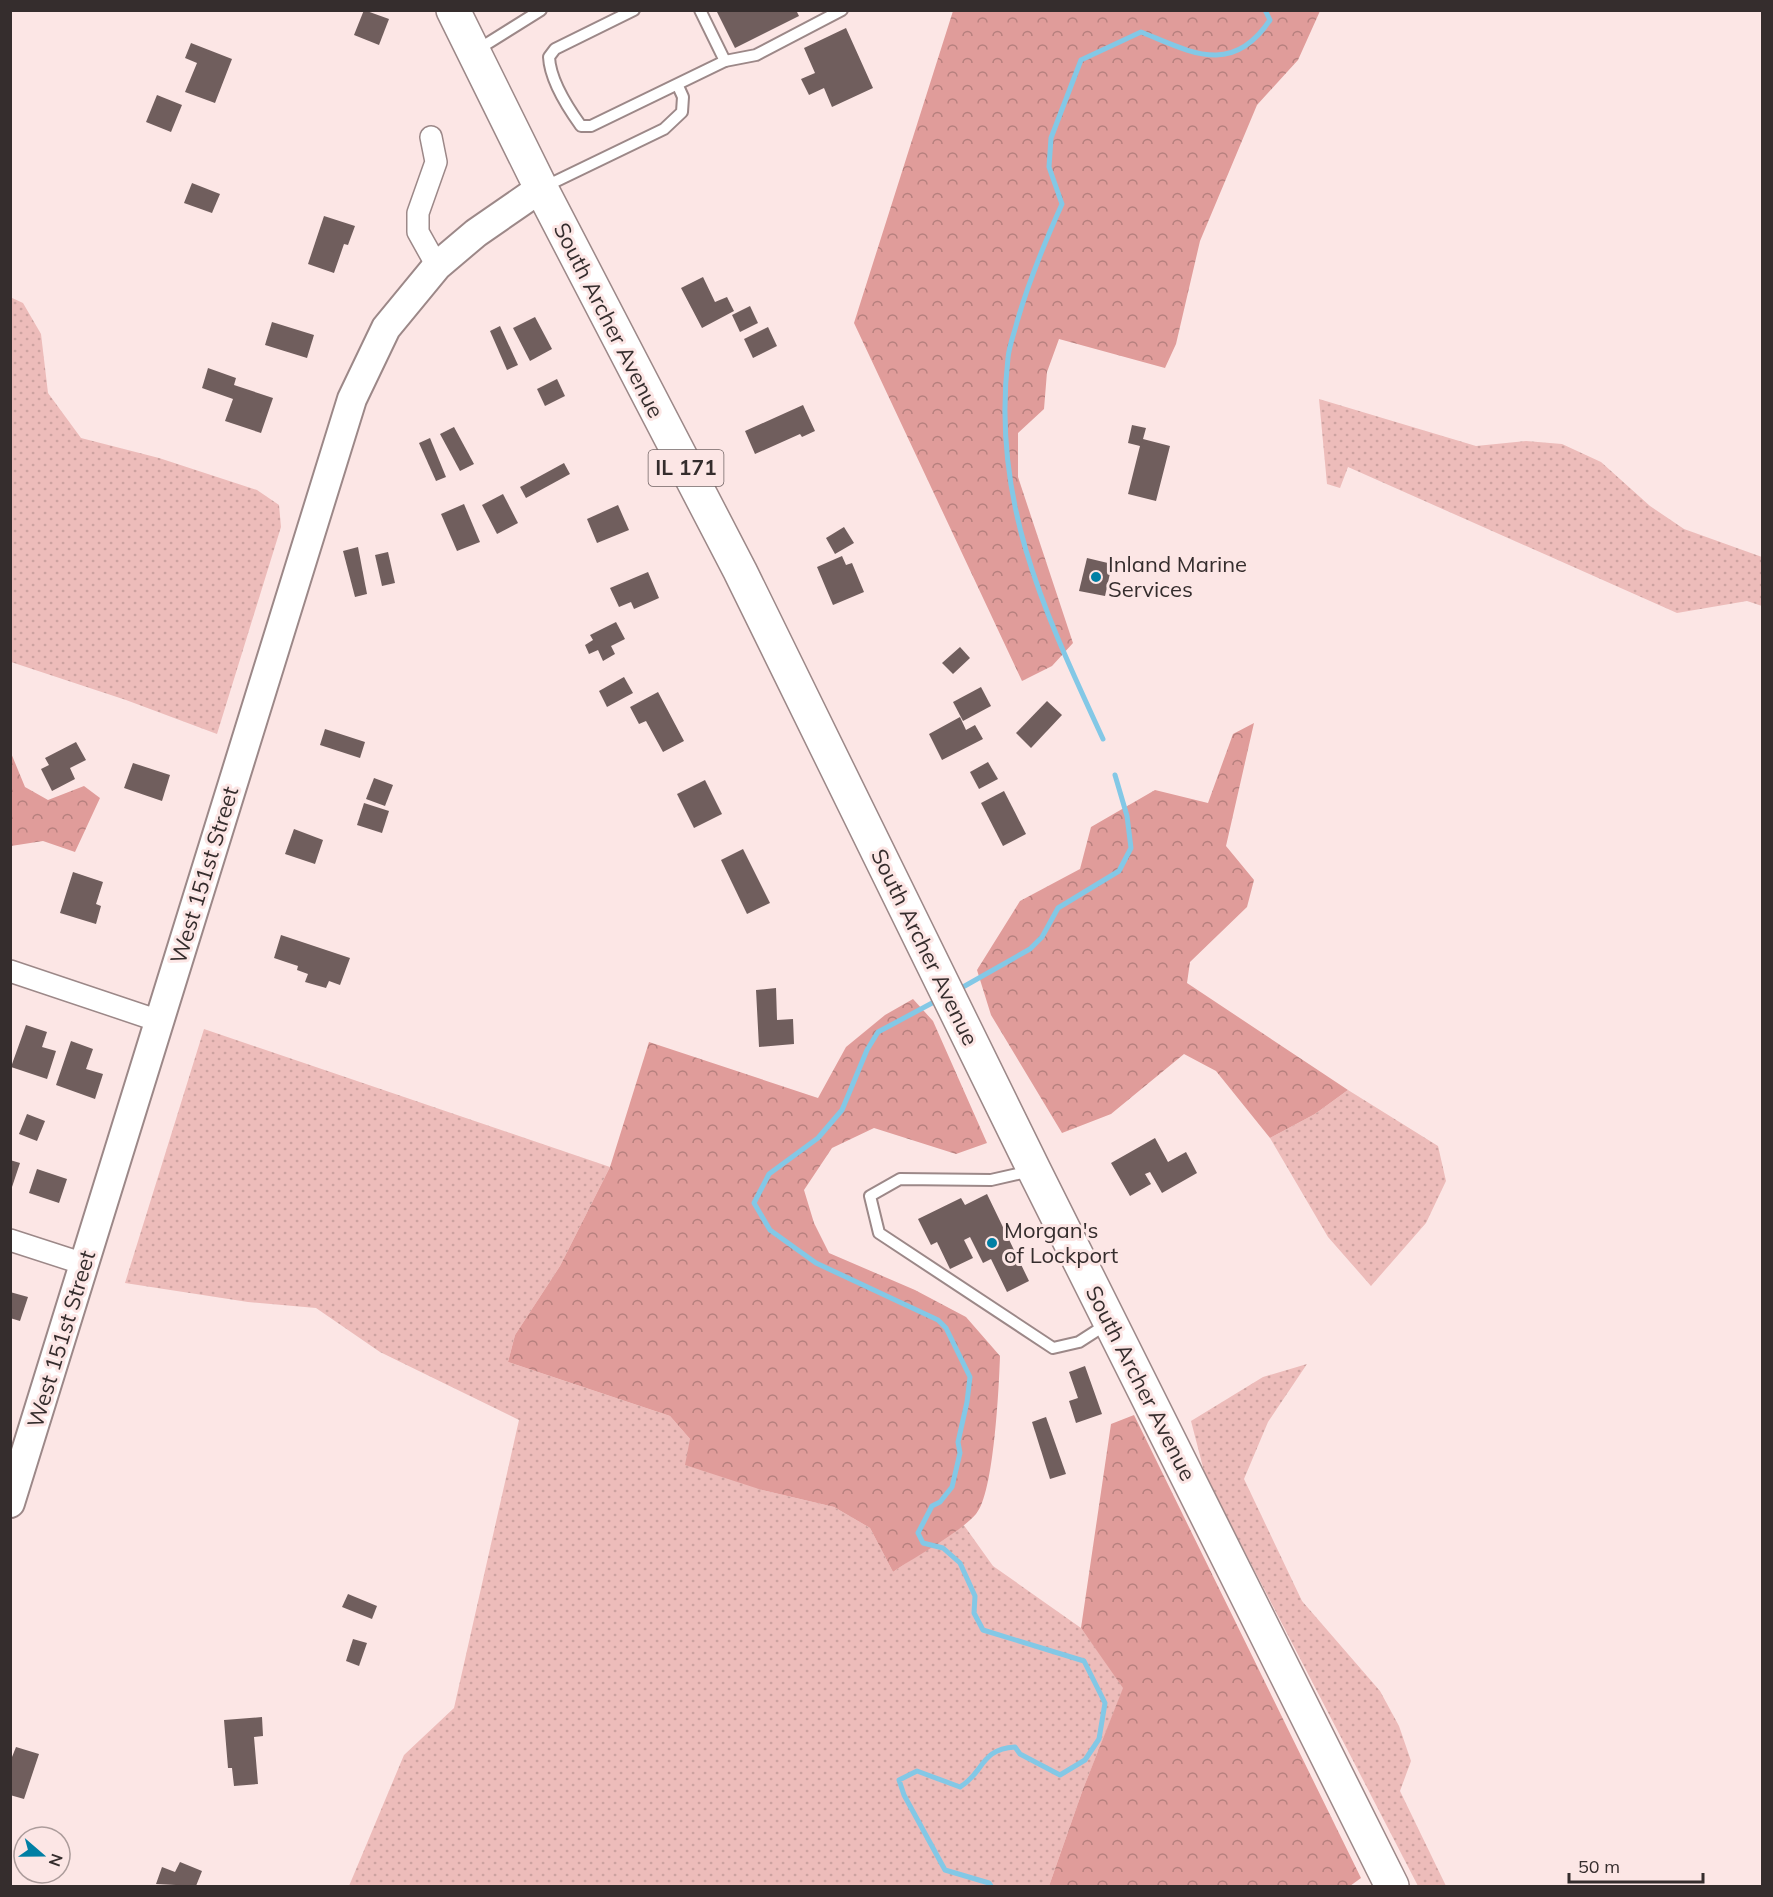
<svg xmlns="http://www.w3.org/2000/svg" width="1773" height="1897" font-family="Mulish,sans-serif">
  <defs>
    <pattern id="grass-dots" width="8" height="8" patternUnits="userSpaceOnUse" patternTransform="scale(1.5)"><rect width="8" height="8" fill="#edbcba"/><path d="M2 2h.1M6 6h.1" fill="none" stroke="#cca2a0" stroke-width="1.8" stroke-linecap="round"/></pattern>
    <pattern id="forest-crowns" width="20" height="18" patternUnits="userSpaceOnUse" patternTransform="scale(1.5)"><rect width="20" height="18" fill="#e09c9a"/><path d="M2 6a3 3 0 1 1 6 0M12 15a3 3 0 1 1 6 0" fill="none" stroke="#b6807e"/></pattern>
  </defs>
  <rect width="100%" height="100%" fill="#fce6e5"/>
  <!-- grass -->
  <g fill="url(#grass-dots)">
    <path d="M10 297 23 303 41 334 48 393 81 438 159 458 257 490 279 505 281 527 217 734 126 700 11 662Z"/>
    <path d="M1319 399 1476 446 1526 441 1562 444 1601 462 1650 506 1684 529 1762 557V606L1747 601 1677 613 1348 467 1340 488 1327 484Z"/>
    <path d="M204 1029 610 1167 560 1266 515 1335 508 1362 670 1416 690 1439 762 1490 834 1507 870 1528 893 1572 963 1524 993 1566 1081 1628 1124 1687 1083 1789 1049 1886H349L404 1755 454 1708 519 1420 380 1352 316 1308 248 1302 125 1283Z"/>
    <path d="M1348 1090 1438 1146 1446 1181 1426 1223 1371 1286 1328 1237 1270 1138 1315 1114Z"/>
    <path d="M1307 1364 1268 1422 1244 1479 1302 1601 1380 1691 1399 1726 1411 1761 1400 1791 1446 1886H1418L1205 1475 1191 1421 1263 1377Z"/>
  </g>
  <!-- forest -->
  <g fill="url(#forest-crowns)">
    <path d="M953 11H1320L1298 60 1257 105 1200 241 1176 344 1165 368 1059 339 1047 372 1044 409 1018 433V477L1073 643 1052 666 1022 681 854 323Z"/>
    <path d="M1254 723 1226 846 1254 880 1247 907 1190 962 1187 983 1348 1090 1315 1114 1270 1138 1216 1071 1184 1054 1111 1114 1062 1133 991 1015 977 970 1020 901 1080 869 1091 827 1155 790 1208 803 1233 734Z"/>
    <path d="M11 753 25 787 48 800 84 786 100 798 75 852 43 841 11 846Z"/>
    <path d="M913 999 933 1021 987 1143 956 1154 874 1128 832 1148 804 1190 814 1223 829 1253 915 1290 966 1317 1000 1356C999 1386 994 1494 976 1514 958 1534 916 1556 893 1572L870 1528 834 1507 762 1490 685 1465 690 1439 670 1416 508 1362 515 1335 560 1266 610 1167 649 1042 818 1098 846 1047 885 1015Z"/>
    <path d="M1134 1415 1361 1878 1350 1886H1049L1083 1789 1123 1688 1081 1628 1111 1424Z"/>
  </g>
  <g fill="none" stroke-linecap="round" stroke-linejoin="round">
    <!-- stream -->
    <g stroke="#83c8e6" stroke-width="5">
      <path d="M1103 739C1045 613 991 501 1008 358 1009 346 1014 334 1017 322 1029 280 1044 244 1062 204L1049 167 1051 138 1081 60 1141 32C1191 52 1232 77 1270 20L1265 10"/>
      <path d="M963 987 1030 949 1042 937 1058 908 1119 871 1131 848 1127 816 1115 775"/>
      <path d="M934 1002 878 1032 867 1050 842 1110 818 1138 769 1174 754 1203 770 1230 816 1263 938 1320 946 1328 970 1377 967 1402 958 1442 960 1453 952 1487 940 1502 932 1506 918 1533 923 1543 943 1548 960 1563 975 1596 974 1613 983 1630 1084 1661 1105 1703 1099 1739 1085 1760 1060 1775 1020 1754 1015 1747C980 1749 984 1773 960 1787L917 1771 899 1780 904 1795 945 1870 989 1883 991 1886"/>
    </g>
  </g>
  <!-- building -->
  <g fill="#705e5d">
    <path d="M364 10 389 19 379 45 354 35Z"/>
    <path d="M716 10H796L799 16 735 48Z"/>
    <path d="M846 28 873 88 832 107 824 88 809 95 801 79 815 73 804 48Z"/>
    <path d="M191 43 232 59 215 103 185 92 197 63 185 58Z"/>
    <path d="M157 95 182 105 171 132 146 122Z"/>
    <path d="M192 183 220 194 212 213 184 203Z"/>
    <path d="M324 216 355 226 348 245 344 244 334 273 308 264Z"/>
    <path d="M703 277 715 302 727 297 734 311 702 328 681 288Z"/>
    <path d="M750 306 758 323 740 332 732 315Z"/>
    <path d="M535 317 552 349 530 361 513 328Z"/>
    <path d="M272 322 314 335 307 358 265 345Z"/>
    <path d="M500 326 518 365 507 370 490 331Z"/>
    <path d="M768 327 777 346 753 358 744 339Z"/>
    <path d="M208 368 236 378 234 385 273 398 261 433 225 421 233 399 202 388Z"/>
    <path d="M557 379 565 396 545 406 537 389Z"/>
    <path d="M803 405 815 431 802 437 800 434 755 454 745 431Z"/>
    <path d="M1132 425 1146 428 1143 439 1170 446 1156 501 1128 494 1140 446 1128 443Z"/>
    <path d="M454 427 474 464 460 471 440 434Z"/>
    <path d="M430 438 446 477 436 481 419 443Z"/>
    <path d="M564 463 570 474 526 498 520 487Z"/>
    <path d="M503 494 518 523 497 534 482 505Z"/>
    <path d="M464 504 480 542 457 551 441 514Z"/>
    <path d="M618 505 629 530 597 543 587 519Z"/>
    <path d="M844 527 854 543 835 554 826 538Z"/>
    <path d="M358 547 367 594 355 597 343 551Z"/>
    <path d="M388 552 395 583 382 586 375 555Z"/>
    <path d="M842 556 846 565 852 563 864 592 833 605 817 567Z"/>
    <path d="M1087 558 1112 564 1105 596 1079 591Z"/>
    <path d="M648 572 659 598 634 609 631 602 619 607 610 588Z"/>
    <path d="M616 622 625 639 611 646 615 654 603 661 598 650 589 654 585 645 593 640 590 635Z"/>
    <path d="M960 647 970 658 953 674 942 663Z"/>
    <path d="M624 677 633 693 607 707 599 691Z"/>
    <path d="M981 687 991 706 963 721 953 702Z"/>
    <path d="M658 692 684 741 663 752 646 721 639 724 630 707Z"/>
    <path d="M1047 701 1062 715 1031 748 1016 733Z"/>
    <path d="M960 717 966 730 975 725 983 739 942 760 929 734Z"/>
    <path d="M325 729 365 742 360 758 320 745Z"/>
    <path d="M76 742 86 760 70 768 75 779 52 791 41 769 49 765 45 758Z"/>
    <path d="M988 762 998 779 979 789 970 772Z"/>
    <path d="M133 763 170 775 162 801 124 788Z"/>
    <path d="M374 778 393 785 385 806 366 799Z"/>
    <path d="M705 780 722 814 694 828 677 794Z"/>
    <path d="M1004 791 1026 834 1003 846 981 803Z"/>
    <path d="M364 803 389 811 382 833 357 825Z"/>
    <path d="M294 829 323 840 315 864 285 854Z"/>
    <path d="M743 849 770 903 747 914 721 860Z"/>
    <path d="M73 872 103 882 96 904 101 906 96 924 60 913Z"/>
    <path d="M281 935 350 958 340 985 329 981 326 988 305 982 308 974 297 970 298 966 274 958Z"/>
    <path d="M776 988 777 1020 793 1019 794 1044 759 1047 756 990Z"/>
    <path d="M26 1025 47 1032 42 1047 56 1051 47 1079 11 1067Z"/>
    <path d="M71 1041 93 1049 86 1069 103 1074 95 1099 56 1085Z"/>
    <path d="M27 1114 45 1121 37 1141 19 1134Z"/>
    <path d="M1155 1138 1168 1162 1186 1152 1197 1173 1162 1193 1150 1172 1145 1174 1151 1184 1130 1196 1111 1163Z"/>
    <path d="M10 1160 20 1163 11 1190H10Z"/>
    <path d="M37 1169 67 1179 59 1203 29 1193Z"/>
    <path d="M987 1194 1029 1281 1007 1292 991 1259 983 1263 970 1237 964 1240 973 1258 950 1269 937 1242 931 1245 918 1219 961 1198 965 1205Z"/>
    <path d="M10 1292 28 1297 20 1321 10 1318Z"/>
    <path d="M1085 1366 1102 1414 1076 1423 1069 1401 1078 1398 1069 1372Z"/>
    <path d="M1046 1417 1066 1474 1050 1479 1032 1422Z"/>
    <path d="M348 1594 377 1606 372 1619 342 1607Z"/>
    <path d="M353 1639 367 1643 359 1666 346 1661Z"/>
    <path d="M262 1717 263 1736 254 1737 258 1784 234 1786 232 1768H228L224 1720Z"/>
    <path d="M16 1747 39 1754 24 1799 10 1795V1762Z"/>
    <path d="M180 1862 202 1871 196 1886 156 1884 162 1867 175 1872Z"/>
  </g>
  <g fill="none" stroke-linecap="round" stroke-linejoin="round">
    <!-- lane casing -->
    <g stroke="#9c8888" stroke-width="14">
      <g id="lane">
        <path d="M634 10 555 49 549 57C550 79 568 108 581 126H591L725 61 700 10"/>
        <path d="M477 50 541 10"/>
        <path d="M725 61 756 55 842 10"/>
        <path d="M544 187 664 129 682 112 683 97 678 86"/>
        <path d="M1031 1171 991 1180 900 1179 870 1196 879 1233 1053 1348 1079 1342 1107 1324"/>
      </g>
    </g>
    <!-- street casing -->
    <g stroke="#9c8888" stroke-width="24">
      <g id="street">
        <path d="M431 137 436 162 418 213V232L437 266"/>
        <path d="M10 971 159 1021"/>
        <path d="M10 1240 84 1264"/>
      </g>
    </g>
    <!-- secondary casing -->
    <g stroke="#9c8888" stroke-width="32">
      <path id="secondary" d="M10 1503 352 399 386 328 437 266 476 233 541 188"/>
    </g>
    <!-- primary casing -->
    <g stroke="#9c8888" stroke-width="36">
      <path id="primary" d="M453 10 541 188 740 571 1034 1170 1392 1886"/>
    </g>
    <!-- lane -->
    <use href="#lane" stroke="#fff" stroke-width="10"/>
    <!-- street -->
    <use href="#street" stroke="#fff" stroke-width="21"/>
    <!-- secondary -->
    <use href="#secondary" stroke="#fff" stroke-width="28"/>
    <!-- primary -->
    <use href="#primary" stroke="#fff" stroke-width="33"/>
  </g>
  <!-- markers -->
  <g fill="#007fa4" stroke="#fce6e5" stroke-width="2">
    <circle cx="1096" cy="577" r="6"/>
    <circle cx="992" cy="1243" r="6"/>
  </g>
  <g text-anchor="middle" stroke-width="6" stroke-linejoin="round" paint-order="stroke">
    <!-- shield labels -->
    <rect fill="#fce6e5" stroke="#716464" stroke-width="1.5" x="648.5" y="450" width="75" height="36" rx="4.5"/>
    <g font-size="21" font-weight="bold" fill="#352d2d">
      <text x="686" y="475">IL 171</text>
    </g>
    <!-- street labels -->
    <g font-size="22" fill="#352d2d" stroke="#fce6e5">
      <text transform="translate(609 320) rotate(63)" y="8">South Archer Avenue</text>
      <text transform="translate(204 875) rotate(-73)" y="8">West 151st Street</text>
      <text transform="translate(925 947) rotate(64)" y="8">South Archer Avenue</text>
      <text transform="translate(61 1339) rotate(-73)" y="8">West 151st Street</text>
      <text transform="translate(1141 1383) rotate(63)" y="8">South Archer Avenue</text>
    </g>
    <!-- poi labels -->
    <g font-size="22" fill="#352d2d" stroke="#fce6e5" text-anchor="start">
      <text x="1108" y="572">Inland Marine<tspan x="1108" dy="25">Services</tspan></text>
      <text x="1004" y="1238">Morgan's<tspan x="1004" dy="25">of Lockport</tspan></text>
    </g>
  </g>
  <!-- border -->
  <rect width="1773" height="1897" fill="none" stroke="#352d2d" stroke-width="24"/>
  <!-- north arrow -->
  <g transform="translate(42 1855) rotate(110)"><circle r="28" fill="#fce6e5" stroke="#ac9c9b" stroke-width="1.5"/>
  <path d="M0-4.5L10 22L0 15L-10 22Z" fill="#007fa4"/>
  <text y="-9" font-size="16" font-weight="bold" text-anchor="middle" fill="#352d2d">N</text>
  </g>
  <!-- scale -->
  <path d="M1569 1873v9h134v-9" fill="none" stroke="#352d2d" stroke-width="3"/>
  <text x="1578" y="1873" font-size="18" fill="#352d2d" stroke="#fce6e5" stroke-width="4.5" paint-order="stroke">50 m</text>
</svg>
